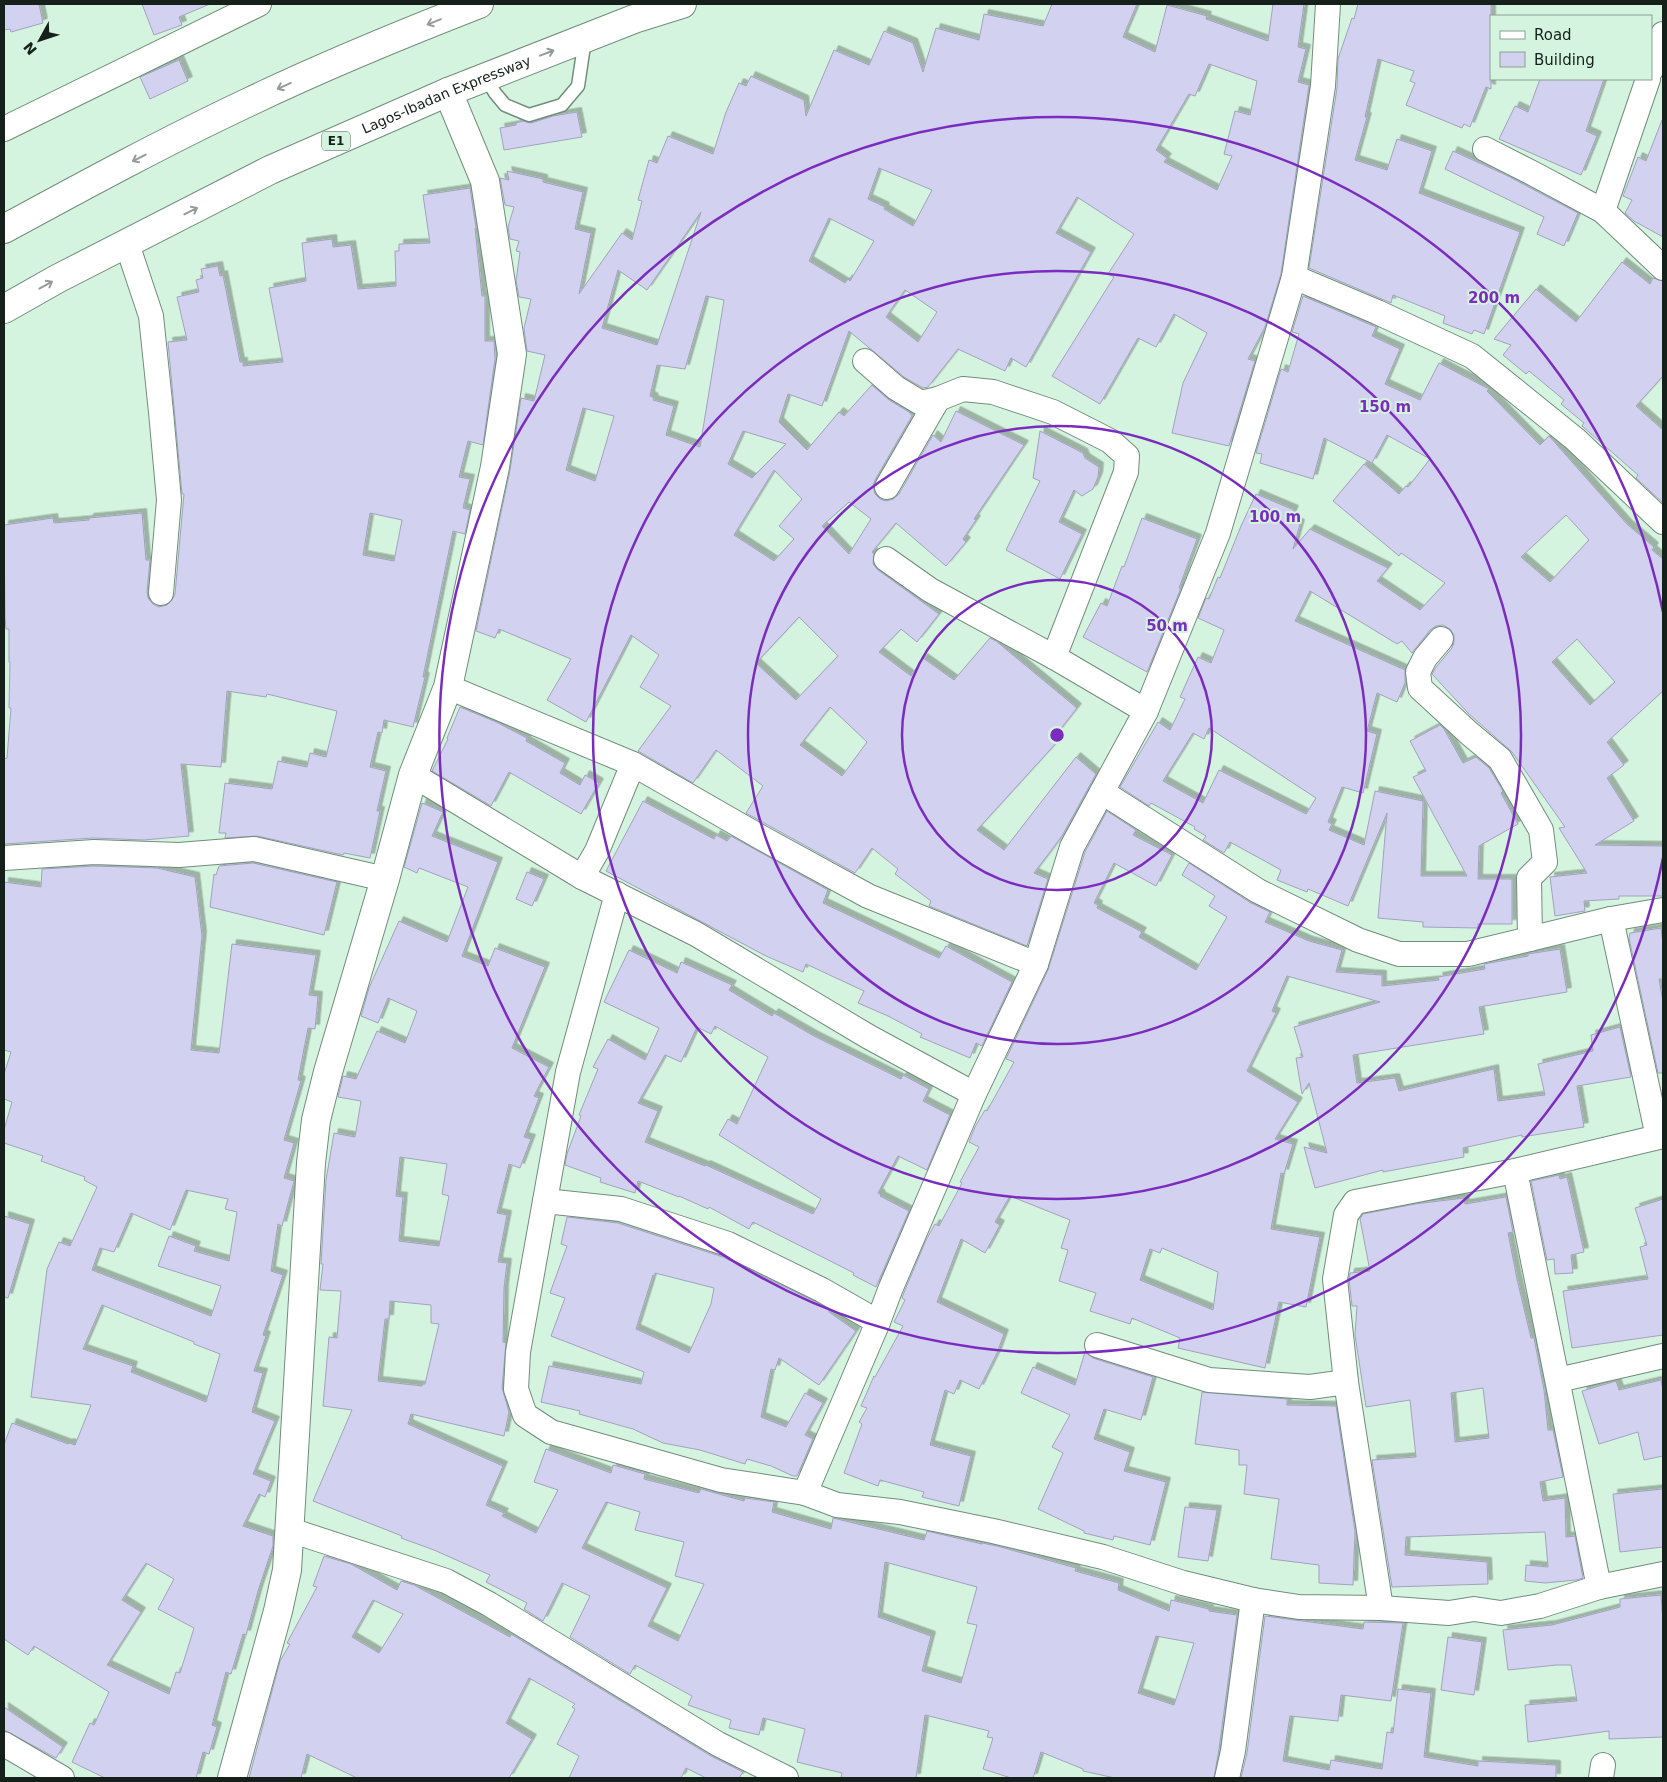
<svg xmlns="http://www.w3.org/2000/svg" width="1667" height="1782" font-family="'DejaVu Sans',sans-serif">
  <defs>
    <filter id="shadow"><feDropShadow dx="4.5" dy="-4.5" stdDeviation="0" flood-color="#0004"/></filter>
  </defs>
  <rect width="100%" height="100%" fill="#d5f4e0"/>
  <!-- building -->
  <g fill="#d2d1ef" stroke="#a2a1be" fill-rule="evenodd" filter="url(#shadow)">
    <path d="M4 4H39L43 23 11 32 10 29 4 30Z"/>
    <path d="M142 4H210L179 17 182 25 154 35Z"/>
    <path d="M1052 4H1137L1123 37 1155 52 1167 5 1207 16 1206 19 1268 41 1273 4H1304L1298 47 1306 49 1298 82 1309 85 1281 274 1265 327 1248 359 1255 361 1229 446 1172 433 1183 383 1207 333 1174 314 1156 347 1138 338 1100 404 1052 376 1114 277 1108 274 1134 234 1077 197 1056 233 1091 252 1026 367 1011 358 1005 371 958 349 928 387 923 388 904 377 849 331 822 406 788 394 779 422 807 450 839 412 844 416 872 385 889 400 909 412 912 416 875 480 873 486 875 494 880 499 886 501 893 499 899 494 933 435 941 442 956 411 1024 445 974 519 976 520 963 539 966 542 946 566 896 523 872 552 874 554 873 564 878 570 939 614 917 642 901 629 879 652 911 676 923 658 954 680 990 638 996 641 1077 708 1055 736 1059 740 977 830 1004 850 1076 757 1096 774 1062 836 1034 873 1048 879 1027 946 929 906 931 901 895 874 898 869 872 848 855 873 746 813 763 786 716 750 693 783 638 751 671 706 640 687 659 655 631 635 586 722 547 700 571 659 499 629 495 638 476 631 510 470 521 398 534 401 545 355 527 351 524 328 531 299 519 297 516 281 520 252 516 251 519 241 510 239 508 227 514 207 505 205 500 178 509 180 507 171 543 179V182L583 192 575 229 591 233 579 294 622 233 632 240 642 201 638 200 649 160 657 163 668 136 713 154 726 112 739 83 746 86 751 76 804 100 806 116 834 50 869 65 884 31 913 43 923 72 936 28 979 40 984 14 1043 26ZM1209 64 1257 81 1250 115 1235 111 1224 154 1232 156 1217 190 1164 162 1167 158 1156 150 1189 94 1195 96ZM879 168 932 190 913 226 884 209 885 207 868 199ZM701 212 657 345 602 328 618 270 647 290ZM829 218 874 241 850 281 848 279 845 283 809 261ZM905 290 937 312 918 342 886 317ZM706 296 724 300 700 447 666 435 674 406 653 400 654 398 650 396 657 365 685 369ZM583 408 614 416 595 481 566 470ZM743 431 786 444 752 478 728 464ZM774 470 802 499 779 526 794 539 774 561 734 535ZM849 502 871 519 849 554 822 526ZM799 617 838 656 796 700 756 663ZM830 707 867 742 842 776 800 745Z"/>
    <path d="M1358 4H1491V89L1486 87 1470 127 1464 124 1462 128 1406 105 1415 83 1410 81 1414 71 1378 59 1365 117H1367L1355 160 1387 170 1397 139 1432 151 1419 193 1520 232 1484 334 1474 330 1472 334 1443 323 1445 316 1393 295 1391 303 1309 268 1337 88 1338 59 1352 18 1354 19Z"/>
    <path d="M179 60 188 81 150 99 140 77Z"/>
    <path d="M1540 79H1604L1586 131 1597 136 1581 175 1499 139 1515 106 1528 112Z"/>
    <path d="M577 112 582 137 504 150 500 128 516 125V123L523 121 531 123 553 116Z"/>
    <path d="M1662 120H1663V237L1634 221 1625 213 1632 200 1623 196 1638 157 1646 161Z"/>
    <path d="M1453 151 1506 175 1578 213 1564 246 1537 234 1544 217 1445 169Z"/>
    <path d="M470 188 476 228H475L482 296H485V341H494L495 359 483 445 468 441 459 477 470 479 463 508 470 510 465 534 453 531 423 677H425L413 727 384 720 382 733 378 732 370 767 386 771 377 811H380L370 858 344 853 343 855 257 836 225 838 226 833H219L225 783 272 789 278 761 307 767 310 753 326 757 337 711 267 694 266 697 227 691 221 767 181 764 189 836 144 840 93 838 4 844V759L7 758 11 708H9L10 662H9V629H6L5 617 4 525 53 518 54 523 89 520V518L142 513 146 560H150L147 592 148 598 153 604 159 607 167 605 172 600 175 594 184 494H182L168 342 187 340 177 297 199 292 196 280 203 278 201 269 218 266 220 276 223 275 240 362H243V366L283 362 269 288 306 281 302 243 332 239 333 247 351 245 358 289 396 286 395 251H399V244L430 243 423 195ZM370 513 402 520 394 561 363 555Z"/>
    <path d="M1622 262 1650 284 1653 278 1663 281V376L1636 406 1663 430V503L1636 478 1638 475 1582 426 1584 423 1561 404 1564 400 1529 371 1526 374 1503 355 1511 345 1494 339 1536 289 1576 322Z"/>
    <path d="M1303 296 1376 327 1372 336 1400 349 1385 384 1420 400 1439 363 1489 389 1487 391 1540 445 1549 436 1627 524 1654 547 1652 550 1663 559V691L1607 742 1624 765 1607 778 1634 821 1595 845 1663 846V896H1619V899L1584 901 1585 911 1555 916 1550 877 1587 873 1559 828 1565 827 1512 752 1468 713 1432 674 1437 666 1452 648 1454 642V635L1450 629 1443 625 1436 626 1430 630 1412 653 1402 641 1397 644 1310 591 1295 621 1405 670V683L1397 702 1377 693 1367 731 1377 734 1363 793 1342 787 1328 822 1332 824 1329 830 1364 845 1375 791 1423 801 1421 876H1467L1413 777 1426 771 1410 741 1440 725 1444 729 1463 763 1476 757 1489 768 1503 791 1501 793 1518 824 1479 846 1478 879H1512V924H1478V928L1423 927V922L1378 918 1387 813 1348 906 1308 889 1307 892 1277 880 1281 870 1230 842 1224 853 1203 840 1206 836 1194 829 1195 827 1151 803 1149 806 1120 787 1158 722 1170 730 1185 699 1180 697 1198 657 1211 663 1224 630 1198 618 1206 598 1209 599 1218 577 1220 578 1241 526 1256 494 1294 510 1290 519 1300 524 1293 549 1310 529 1388 568 1377 581 1420 610 1445 583 1401 553 1399 556 1333 501 1364 464 1399 494 1406 486 1408 487 1430 459 1387 435 1372 463 1324 438 1313 479 1260 463 1262 454 1256 453 1281 369 1288 372 1299 334 1292 332ZM1566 515 1589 540 1550 582 1521 557ZM1577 639 1615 682 1590 705 1552 662ZM1209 728 1316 798 1306 814 1219 770 1203 803 1163 781 1193 733 1204 739Z"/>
    <path d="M1040 431 1083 453 1085 458 1099 467 1098 477 1093 489 1082 496 1074 490 1059 522 1082 534 1060 579 1006 550 1040 481 1033 478Z"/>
    <path d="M1142 518 1197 539 1179 588H1181L1147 672 1083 637 1101 603 1107 606 1122 566 1124 567Z"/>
    <path d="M460 707 496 722 527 738 526 741 565 763 560 773 580 785 585 775 599 783 581 814 509 772 491 806 432 771 448 739 447 738Z"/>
    <path d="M643 801 714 839 716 835 727 841 731 836 828 890 823 903 939 958 946 946 1012 982 982 1046 976 1043 970 1058 920 1037 922 1034 888 1016 858 1003 864 991 806 964 803 972 766 956 606 871Z"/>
    <path d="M422 803 443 812 432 836 498 862 462 956 488 966 495 948 545 967 512 1048 549 1067 534 1096 539 1098 524 1137 531 1139 520 1168 509 1164 497 1213 507 1215 498 1262 507 1263 504 1288 503 1342 506 1343 502 1388 509 1412 504 1436 411 1414 408 1424 503 1466 486 1505 504 1513 502 1516 536 1533 558 1490 534 1482 546 1449 611 1473 613 1465 645 1474 644 1479 699 1493 701 1489 744 1501 745 1498 774 1502 772 1512 831 1529 833 1518 924 1540 927 1531 982 1544V1543L997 1546 1076 1568 1075 1571 1119 1583 1118 1590 1169 1611 1171 1600 1209 1609V1611L1237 1615 1219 1749 1214 1778H1115L1083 1771V1769L1041 1752 1033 1778H1011L983 1769 993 1738 987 1737 989 1731 925 1715 916 1778H841L842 1773 797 1762 805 1729 763 1718 759 1735 729 1728 731 1720 688 1705 692 1696 635 1665 630 1674 570 1637 590 1596 562 1583 543 1621 524 1609 527 1603 486 1582 490 1575 434 1550 401 1538 402 1536 313 1501 352 1410 323 1406 329 1337 337 1338 341 1291 320 1290 323 1264H321L326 1180 334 1133 355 1137 361 1101 338 1097 343 1076 356 1079 377 1031 405 1043 417 1011 388 998 378 1023 361 1016 369 988 399 921 447 942 468 887 419 868 417 873 404 867ZM400 1157 447 1164 442 1194 449 1196 439 1246 399 1241 403 1197 396 1196ZM390 1301 431 1305V1323L439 1324 425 1384H423L422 1386 378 1381 385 1319H389ZM606 1502 640 1512 635 1530 684 1542 675 1576 704 1584 678 1641 648 1626 667 1588 582 1548ZM885 1562 977 1587 967 1623 977 1625 961 1683 922 1671 931 1636 878 1617ZM1156 1636 1194 1643 1174 1705 1138 1693Z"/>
    <path d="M1107 811 1136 830 1133 835 1172 855 1156 886 1114 863 1094 903 1098 905 1097 908 1142 932 1139 937 1196 970 1227 917 1209 906 1215 896 1182 875 1189 863 1251 903 1270 912 1265 922 1309 941 1342 950 1336 972 1382 975V986L1439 980 1438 977 1485 969 1484 964 1528 956V954L1560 949 1567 992 1479 1007 1484 1034 1353 1055 1357 1083 1395 1078 1399 1091 1494 1069 1498 1101 1545 1095 1538 1064 1593 1051 1591 1035 1620 1027 1631 1077 1577 1086 1584 1127 1522 1137V1135L1463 1148 1464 1157 1383 1172V1170L1315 1188 1304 1147 1327 1153 1309 1083 1302 1094 1296 1058 1303 1057 1294 1027 1380 1002 1287 976 1272 1011 1276 1013 1247 1071 1298 1102 1275 1139 1293 1144 1284 1174 1281 1173 1271 1229 1320 1237 1306 1307 1279 1302 1265 1368 1178 1348 1180 1338 1132 1318 1130 1324 1090 1311 1096 1293 1059 1281 1068 1250 1061 1248 1070 1220 1010 1196 995 1222 1000 1225 985 1253 961 1239 937 1302 1004 1334 997 1353 979 1389 960 1380 954 1394 945 1390 930 1445 971 1456 959 1506 922 1497 924 1492 880 1480 878 1486 844 1473 862 1424 859 1422 867 1408 861 1406 874 1376 875 1377 903 1326 894 1322 905 1300 902 1298 903 1295 926 1240 935 1224 939 1226 962 1183 960 1182 979 1147 969 1142 975 1127 985 1110 987 1111 1014 1062 1006 1059 1048 970 1085 852ZM1162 1248 1218 1272 1213 1310 1140 1280 1150 1249 1160 1253Z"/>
    <path d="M253 863 337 882 324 935 210 907 214 874 216 875 219 866Z"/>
    <path d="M94 866 157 868 195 877 202 936 191 1050 219 1053 232 944 316 955 309 995 318 996 315 1029 308 1028 298 1080 301 1081 284 1140 294 1143 284 1178 294 1181 282 1226 278 1224 271 1271 283 1275 263 1335 266 1336 254 1371 263 1373 252 1412 275 1421 253 1474 271 1481 265 1497 259 1494 243 1526 273 1536V1546L258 1591 246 1635 243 1634 231 1674 226 1672 212 1725 217 1727 209 1754 203 1752 196 1778H105L72 1762 90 1723 94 1725 109 1692 34 1646 28 1655 4 1639V1445L12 1423 68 1444 69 1443 75 1445 91 1405 31 1397 47 1269 59 1242 70 1246 97 1187 84 1180 85 1177 41 1161 43 1156 4 1143V1130L12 1102 4 1099V1074L11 1052 4 1050V882L41 887 42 869ZM186 1190 228 1199 225 1209 237 1212 229 1261 194 1251 196 1246 169 1236 158 1266 221 1286 211 1316 92 1270 100 1248 114 1252 131 1213 170 1230ZM102 1305 194 1342V1344L220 1354 206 1402 131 1372 133 1366 83 1349ZM146 1563 174 1579 158 1609 194 1628 180 1673 176 1672 169 1694 107 1665 141 1612 122 1600Z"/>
    <path d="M527 872 544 879 532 906 516 899Z"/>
    <path d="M1661 928 1663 944V979H1659L1663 1002V1073H1658L1629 938 1630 933Z"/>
    <path d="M629 950 677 973 681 962 732 985 729 990 772 1016 774 1013 814 1036 901 1079 903 1075 929 1089 923 1101 950 1115 927 1170 898 1156 878 1193 881 1195 880 1196 909 1211 876 1287 853 1275 854 1273 753 1222 749 1229 709 1207 708 1209 679 1196V1197L638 1181 635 1193 600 1182 601 1178 565 1165 567 1154 581 1116 579 1115 598 1069 593 1067 608 1039 645 1060 659 1028 604 1002ZM715 1026 768 1057 737 1124 728 1119 719 1135 821 1199 813 1214 706 1165 705 1166 645 1142 658 1111 638 1103 665 1055 681 1062 697 1027 711 1034Z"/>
    <path d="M1559 1175 1560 1179 1567 1177 1584 1252 1571 1255 1573 1273 1555 1274 1554 1259 1547 1260 1531 1181Z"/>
    <path d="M1506 1197 1513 1232 1508 1233 1517 1279 1531 1338H1534L1544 1390 1548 1430H1553L1563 1477 1540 1482 1543 1501 1565 1498 1566 1537 1575 1536 1583 1578 1576 1580 1545 1583 1525 1581 1526 1565 1548 1567 1545 1532 1406 1537 1405 1555 1487 1562 1488 1584 1392 1587 1372 1460 1416 1457 1410 1400 1366 1407 1355 1335 1357 1306H1352L1349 1279 1350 1273 1370 1271 1360 1219 1363 1214 1415 1204 1464 1198 1465 1204ZM1483 1388 1489 1438 1455 1442 1451 1393Z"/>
    <path d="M1663 1199V1335L1572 1348 1563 1291 1648 1279 1640 1247 1647 1245 1635 1208Z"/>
    <path d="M4 1216 30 1224 8 1298 4 1297Z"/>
    <path d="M567 1217 618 1223 723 1257 816 1302 829 1310V1312L856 1331 819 1385 779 1358 775 1370 771 1369 761 1417 786 1427 805 1393 823 1403 805 1435 813 1439 797 1476H793L771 1466 747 1459 745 1464 700 1450 663 1443 633 1429 579 1414 580 1411 541 1402 549 1366 641 1384 644 1372 551 1336 565 1298 550 1293 567 1246 561 1244ZM655 1273 714 1288 711 1304 689 1353 636 1329 653 1275 655 1276Z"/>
    <path d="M1085 1352 1093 1358 1153 1377 1141 1420 1104 1409 1094 1439 1130 1452 1124 1471 1166 1482 1150 1545 1114 1536 1113 1540 1084 1533V1531L1038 1509 1063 1453 1052 1447 1070 1415 1021 1393 1033 1367 1075 1385Z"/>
    <path d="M1661 1380 1663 1390V1456L1644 1460 1638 1432 1599 1444 1582 1391 1616 1381 1619 1390Z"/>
    <path d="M1202 1392 1287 1399V1405L1336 1406 1355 1531 1353 1585 1319 1583V1565L1271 1559 1279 1499 1244 1494 1247 1465H1239V1450L1195 1444Z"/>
    <path d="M1663 1489V1547L1620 1552 1613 1494Z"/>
    <path d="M1185 1507 1217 1510 1208 1561 1178 1557Z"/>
    <path d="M324 1556 351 1564 397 1590 401 1581 414 1585 510 1637 511 1634 711 1756 743 1772 739 1778H706L686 1768 681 1778H569L579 1756 557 1744 575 1709 572 1707 575 1704 529 1678 506 1723 532 1739 509 1778H357L307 1754 301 1778H249L280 1661 290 1644 287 1643 317 1587 313 1586ZM373 1600 403 1614 379 1653 352 1637Z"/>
    <path d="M1661 1595 1663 1622V1737L1609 1739V1731L1528 1742 1525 1705 1577 1701 1571 1665H1557L1508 1670 1503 1630 1552 1625 1620 1607V1599Z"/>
    <path d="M1265 1616 1363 1629 1364 1622 1403 1623 1391 1701 1341 1695 1338 1721 1290 1716 1283 1761 1329 1770 1331 1760 1382 1769 1387 1732 1393 1733 1398 1689 1431 1693 1424 1757 1478 1766V1761L1556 1765V1778H1241L1247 1753Z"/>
    <path d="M1448 1637 1482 1642 1474 1695 1441 1690Z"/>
    <path d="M4 1707 63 1747 56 1758 4 1730Z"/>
  </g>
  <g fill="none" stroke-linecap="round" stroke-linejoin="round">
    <!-- service casing -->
    <g stroke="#718d7b" stroke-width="15">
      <path id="service" d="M486 78 495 93 505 105 529 115 562 105 578 86 585 39"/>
    </g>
    <!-- minor casing -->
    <g stroke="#718d7b" stroke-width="26">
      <g id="minor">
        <path d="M1651 70 1663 34"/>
        <path d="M4 129 259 4"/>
        <path d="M1485 149 1536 175 1603 211 1663 268"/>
        <path d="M1603 211 1648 79"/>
        <path d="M127 244 151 316 161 412 169 500 161 593"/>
        <path d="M1294 277 1377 312 1472 356 1575 439 1663 522"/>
        <path d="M865 361 896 388 921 403 938 399 963 389 993 392 1053 412 1110 441 1127 456 1126 472 1054 657"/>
        <path d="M887 487 938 399"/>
        <path d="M886 559 930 590 1054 657 1146 711"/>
        <path d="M1441 639 1425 658 1418 672 1420 688 1470 734 1500 759 1541 830 1545 862 1529 878 1530 939"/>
        <path d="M448 687 633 764 762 838 868 896 1036 964"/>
        <path d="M413 775 582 877 696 934 869 1037 974 1094"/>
        <path d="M1102 792 1258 891 1358 940 1399 954H1468L1611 919 1663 910"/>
        <path d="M4 858 94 852 179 855 254 849 385 879"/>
        <path d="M582 877 597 851 633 764"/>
        <path d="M617 894 568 1072 518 1352 516 1389 525 1415 551 1432 721 1480 805 1493 837 1505 900 1512 993 1531 1103 1557 1183 1583 1253 1600 1299 1607 1381 1608 1449 1613 1474 1609 1501 1613 1540 1606 1599 1587 1663 1574"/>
        <path d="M1611 919 1658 1137"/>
        <path d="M1515 1171 1599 1587"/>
        <path d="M545 1201 621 1209 728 1244 822 1290 878 1322"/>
        <path d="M1097 1345 1209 1380 1310 1387 1346 1382"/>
        <path d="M1558 1380 1663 1356"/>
        <path d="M805 1493 878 1322 890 1290 974 1094 1036 964 1072 847 1146 711 1218 533 1294 277 1323 86 1328 4"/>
        <path d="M290 1530 446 1581 489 1604 718 1744 786 1778"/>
        <path d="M1381 1608 1346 1382 1335 1279 1346 1215 1355 1202 1515 1171 1663 1136"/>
        <path d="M4 1744 62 1778"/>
        <path d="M1227 1778 1233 1751 1253 1600"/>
        <path d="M1601 1778 1603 1765"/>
      </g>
    </g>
    <!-- tertiary casing -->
    <g stroke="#718d7b" stroke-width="30">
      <path id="tertiary" d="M232 1778 278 1611 287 1570 311 1163 316 1120 328 1072 385 879 413 775 448 687 495 467 512 354 485 181 448 92"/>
    </g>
    <!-- motorway casing -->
    <g stroke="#718d7b" stroke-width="30">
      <g id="motorway">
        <path d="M4 229C85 185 166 141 249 102 324 66 402 34 479 4"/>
        <path id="s1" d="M4 309 57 279 270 170 448 92 634 19 682 4"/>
      </g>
    </g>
    <!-- service -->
    <use href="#service" stroke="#fff" stroke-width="12"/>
    <!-- minor -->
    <use href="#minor" stroke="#fff" stroke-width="24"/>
    <!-- tertiary -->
    <use href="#tertiary" stroke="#fff" stroke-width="28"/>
    <!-- motorway -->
    <use href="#motorway" stroke="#fff" stroke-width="28"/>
  </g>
  <!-- one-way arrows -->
  <defs><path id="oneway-shaft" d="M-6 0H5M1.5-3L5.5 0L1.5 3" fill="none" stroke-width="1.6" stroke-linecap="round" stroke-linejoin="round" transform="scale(1.25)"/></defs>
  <g stroke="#959b98">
    <use href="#oneway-shaft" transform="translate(434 22) rotate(158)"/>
    <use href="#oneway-shaft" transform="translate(547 53) rotate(-21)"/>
    <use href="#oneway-shaft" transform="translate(284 86) rotate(156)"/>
    <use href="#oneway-shaft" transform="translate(139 158) rotate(153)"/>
    <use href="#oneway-shaft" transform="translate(191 211) rotate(-27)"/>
    <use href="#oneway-shaft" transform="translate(46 285) rotate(-29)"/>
  </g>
  <!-- distance rings -->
  <g fill="none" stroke="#7b2cbf" stroke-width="2.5">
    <circle cx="1057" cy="735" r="155"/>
    <circle cx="1057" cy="735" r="309"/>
    <circle cx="1057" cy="735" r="464"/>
    <path d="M1663 858A618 618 0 1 1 1663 612"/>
  </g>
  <g text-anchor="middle" stroke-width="4" stroke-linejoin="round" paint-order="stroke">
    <!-- shield labels -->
    <rect fill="#d5f4e0" stroke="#4e6055" stroke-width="1" x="322" y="131.5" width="28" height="19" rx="4"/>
    <g font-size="12" font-weight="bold" fill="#142019">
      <text x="336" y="145">E1</text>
    </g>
    <!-- street labels -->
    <g font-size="14" fill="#142019" stroke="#d5f4e0">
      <text dy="5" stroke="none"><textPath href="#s1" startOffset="492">Lagos-Ibadan Expressway</textPath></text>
    </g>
  </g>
  <circle cx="1057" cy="735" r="8" fill="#7b2cbf" stroke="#d5f4e0" stroke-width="2.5"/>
  <g font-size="15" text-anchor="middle" font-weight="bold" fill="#7b2cbf" stroke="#d5f4e0" stroke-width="4" stroke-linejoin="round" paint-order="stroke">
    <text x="1494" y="303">200 m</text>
    <text x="1385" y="412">150 m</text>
    <text x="1275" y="522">100 m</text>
    <text x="1167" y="631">50 m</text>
  </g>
  <!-- border -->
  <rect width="1667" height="1782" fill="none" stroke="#142019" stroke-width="10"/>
  <!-- legend -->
  <rect x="1490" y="15" width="162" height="65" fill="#d5f4e0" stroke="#889f90"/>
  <rect x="1500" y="31" width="25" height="8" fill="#ffffff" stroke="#889f90"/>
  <text x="1534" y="40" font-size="15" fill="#142019">Road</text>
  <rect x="1500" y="52" width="25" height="15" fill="#d2d1ef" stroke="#889f90"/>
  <text x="1534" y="65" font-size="15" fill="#142019">Building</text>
  <!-- north arrow -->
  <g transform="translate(40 40) rotate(230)" stroke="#d5f4e0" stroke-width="4" paint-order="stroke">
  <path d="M0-4L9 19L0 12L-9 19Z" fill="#142019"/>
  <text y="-8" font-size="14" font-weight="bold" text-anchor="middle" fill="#142019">N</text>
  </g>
</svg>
